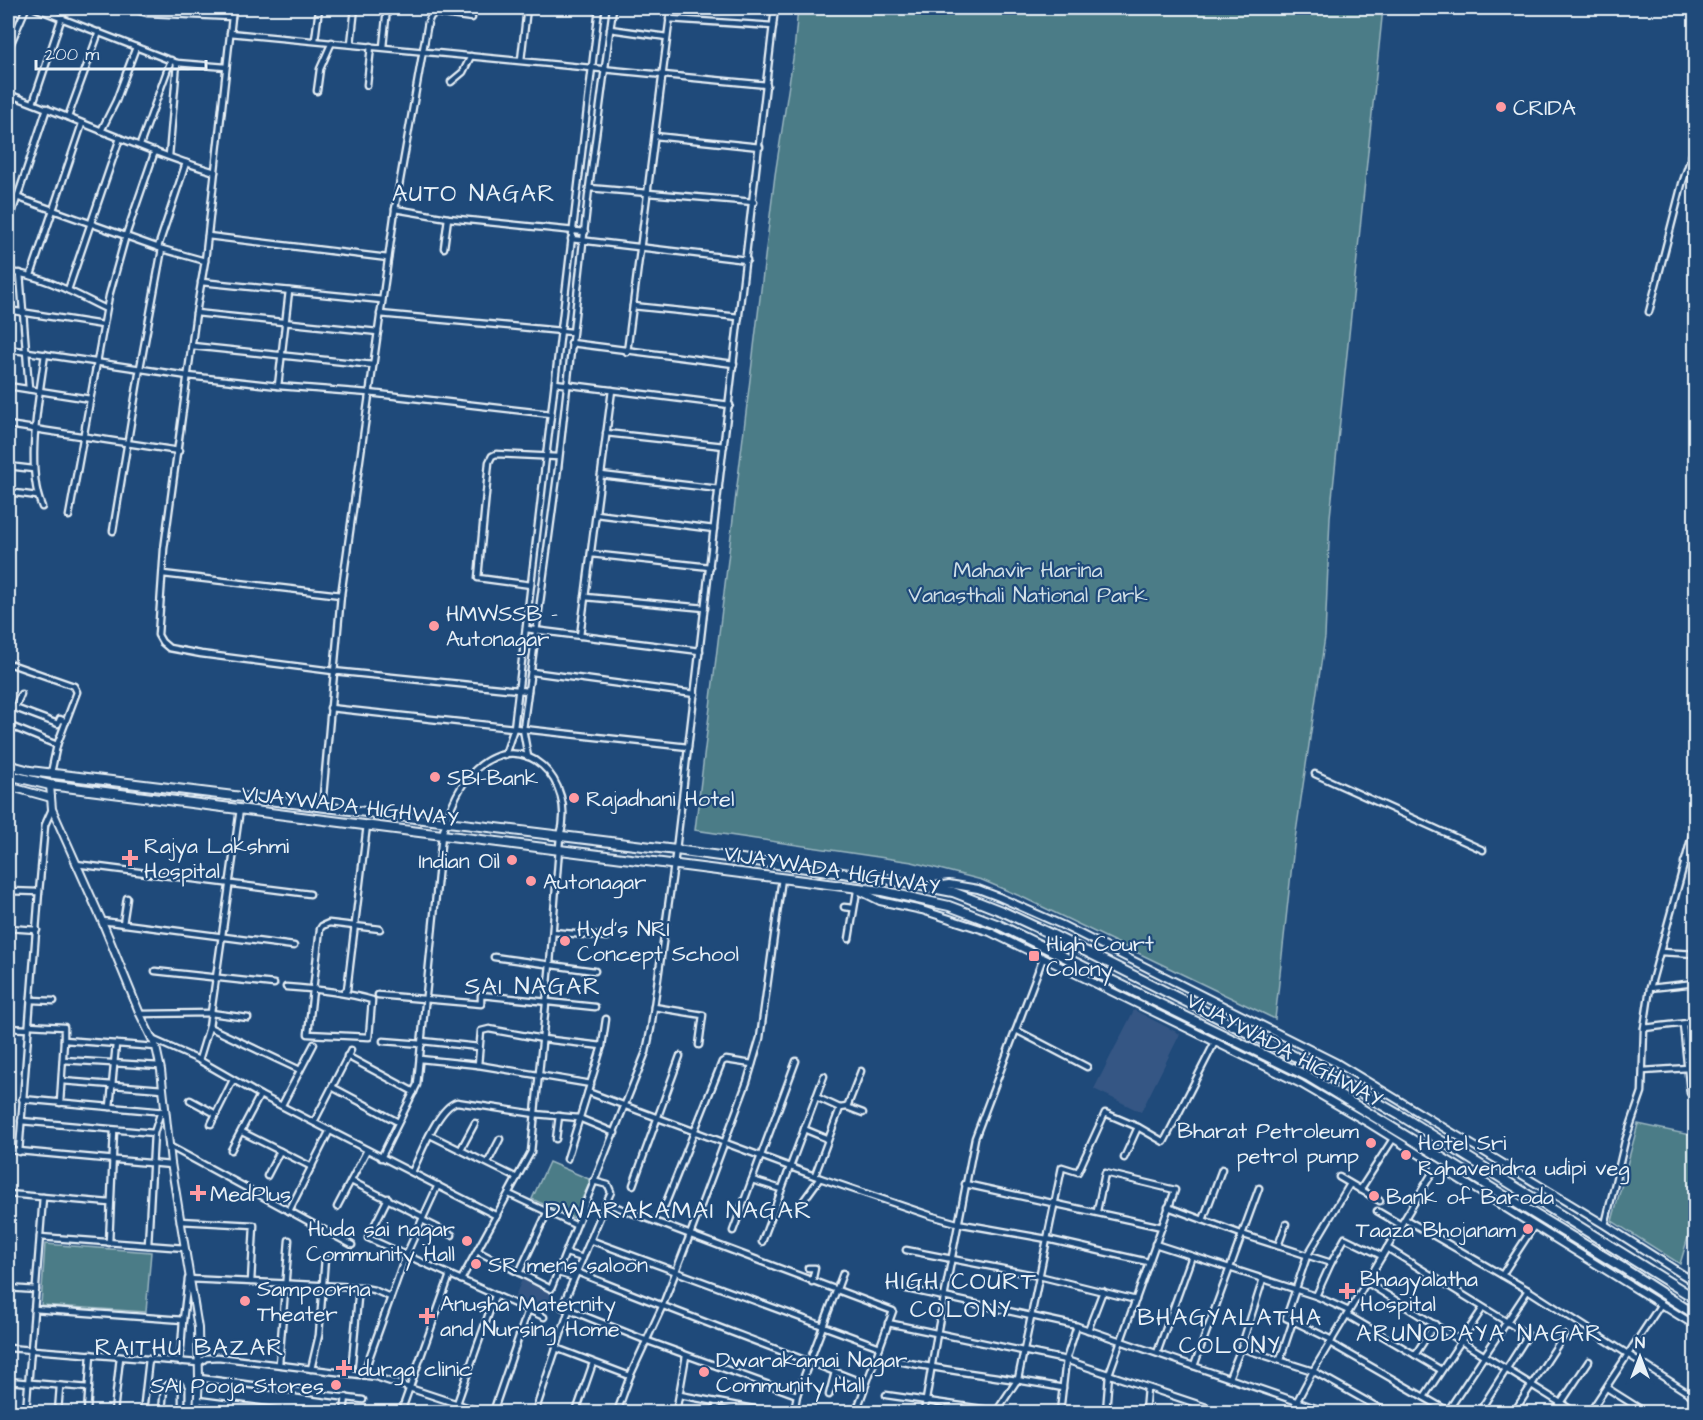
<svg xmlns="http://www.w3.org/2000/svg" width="1703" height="1420" font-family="'Architects Daughter',sans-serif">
  <rect width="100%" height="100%" fill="#1f4a7a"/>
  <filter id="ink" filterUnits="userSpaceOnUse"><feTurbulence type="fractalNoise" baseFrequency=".0167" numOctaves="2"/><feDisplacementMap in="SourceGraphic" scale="12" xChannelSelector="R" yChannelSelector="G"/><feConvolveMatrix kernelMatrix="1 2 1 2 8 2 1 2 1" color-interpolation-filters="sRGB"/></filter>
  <g filter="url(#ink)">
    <!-- built -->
    <g fill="#365784">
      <path d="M1134 1010 1180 1034 1141 1112 1094 1089Z"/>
      <path d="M523 1277 554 1291 542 1312 514 1299Z"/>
    </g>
    <!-- green -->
    <g fill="#4b7c87" stroke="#9ab6c0" stroke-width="1.5">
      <path d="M798 8H1383L1330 517 1325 637 1294 846 1275 1019 1022 897 982 880 912 862 695 830 775 175 794 52Z"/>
      <path d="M1638 1124 1695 1136V1214L1680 1264 1612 1221Z"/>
      <path d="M549 1162 591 1180 573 1218 532 1199Z"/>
      <path d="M45 1244 151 1252 146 1312 41 1305Z"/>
    </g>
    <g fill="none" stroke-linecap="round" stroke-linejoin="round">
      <!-- pedestrian casing -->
      <g stroke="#e8f1f8" stroke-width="8">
        <path id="pedestrian" d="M557 1273 574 1278"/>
      </g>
      <!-- minor casing -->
      <g stroke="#e8f1f8" stroke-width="9">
        <g id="minor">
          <path d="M35 8 177 63 226 67"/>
          <path d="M138 8 140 11 147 13 232 17"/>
          <path d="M233 8 205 261 196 313 164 549 158 635 162 642 169 648 201 654 333 671 528 691"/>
          <path d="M669 19 773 26"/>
          <path d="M610 29 667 37"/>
          <path d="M230 33 767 85"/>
          <path d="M315 40 319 8"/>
          <path d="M351 44 355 8"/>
          <path d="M383 47 387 8"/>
          <path d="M8 50 26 8"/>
          <path d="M521 60 527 8"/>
          <path d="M451 82 463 72 471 56"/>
          <path d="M367 85 371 46"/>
          <path d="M317 91 320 69 332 42"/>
          <path d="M8 94C77 119 144 151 215 172"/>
          <path d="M33 103 65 8"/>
          <path d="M68 117 99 32"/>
          <path d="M101 131 116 101 136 47"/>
          <path d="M655 136 760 147"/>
          <path d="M140 145 171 60"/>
          <path d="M169 156 177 63"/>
          <path d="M589 188 754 202"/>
          <path d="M8 194 162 249 205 261"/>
          <path d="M395 209 448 218 585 232"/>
          <path d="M8 225 47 108"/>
          <path d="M208 236 388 258"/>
          <path d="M571 239 747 260"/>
          <path d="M158 247 186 163"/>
          <path d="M444 248 448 218"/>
          <path d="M8 272C43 275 75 294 106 309"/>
          <path d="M20 273 29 389"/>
          <path d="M31 275 82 124"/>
          <path d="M201 282 382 300"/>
          <path d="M68 290 120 138"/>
          <path d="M633 306 739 317"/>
          <path d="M8 310 103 325"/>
          <path d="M1649 312 1682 184 1696 143"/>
          <path d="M196 313 378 332"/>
          <path d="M380 314 572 332"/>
          <path d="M571 343 734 364"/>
          <path d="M192 346 373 365"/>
          <path d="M8 349 188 376 278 386 369 393 551 414"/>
          <path d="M627 352 671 8"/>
          <path d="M555 383 730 405"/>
          <path d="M8 386 90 399"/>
          <path d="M278 386 289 291"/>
          <path d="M8 425 179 451"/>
          <path d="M606 433 724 446"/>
          <path d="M8 466 33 469"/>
          <path d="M601 475 719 489"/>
          <path d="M8 492 37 496"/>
          <path d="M42 507C25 468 39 397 45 354"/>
          <path d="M596 514 714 529"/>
          <path d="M69 516 109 296 126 235 155 151"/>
          <path d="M113 531 140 368 162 249"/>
          <path d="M591 554 710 567"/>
          <path d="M163 574 341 595"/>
          <path d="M531 585 478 578 489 462 492 456 496 454 558 457"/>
          <path d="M585 597 705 608"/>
          <path d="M526 629 700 651"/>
          <path d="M580 636 612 390"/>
          <path d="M8 663 74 686 77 692 57 745 51 773"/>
          <path d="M532 672 695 694"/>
          <path d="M21 694 15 708 58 724 60 719 66 722"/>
          <path d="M330 708 688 747"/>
          <path d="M8 725 57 745"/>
          <path d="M505 755 514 728 599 8"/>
          <path d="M528 757 523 729 558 469 589 188 613 8"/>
          <path d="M1315 774 1483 850"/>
          <path d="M322 807 341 595 396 203 428 22 431 16 436 13 472 18"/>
          <path d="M1684 862 1696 865"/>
          <path d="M76 864 310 894"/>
          <path d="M8 891 39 892"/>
          <path d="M844 907 853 908"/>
          <path d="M102 921 294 946"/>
          <path d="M123 924 127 898"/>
          <path d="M8 928 37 930"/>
          <path d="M553 932 607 937"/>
          <path d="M849 939 857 891"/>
          <path d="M1660 952 1696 954"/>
          <path d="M494 957 595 971"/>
          <path d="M155 971 274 984"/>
          <path d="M286 987C316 989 344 992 372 1000L369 1037 308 1034 320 929 322 926 329 923 380 929"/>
          <path d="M1650 988 1696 983"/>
          <path d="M344 992 347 990 367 825"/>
          <path d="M378 995 481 1004V995L595 1007"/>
          <path d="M31 1000 54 1001"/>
          <path d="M654 1007 703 1015 699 1045"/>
          <path d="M140 1014 211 1013 248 1018"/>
          <path d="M1683 1024 1690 1093"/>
          <path d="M29 1025 64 1027V1040"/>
          <path d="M209 1027 300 1070"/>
          <path d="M8 1028 28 1029"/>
          <path d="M1644 1028 1696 1022"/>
          <path d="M1016 1030 1087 1067"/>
          <path d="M154 1040 199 1060 260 1095 497 1216"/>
          <path d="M383 1041 422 1044"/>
          <path d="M422 1041 479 1047"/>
          <path d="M347 1056 414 1092"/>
          <path d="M420 1059 478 1065 591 1084"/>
          <path d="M63 1060 160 1066"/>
          <path d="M199 1060 209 1027 240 809"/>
          <path d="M478 1065 481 1031 489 1029 543 1039 602 1046"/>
          <path d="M1643 1071 1688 1068"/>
          <path d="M62 1081 163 1089"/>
          <path d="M332 1087 398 1122"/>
          <path d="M588 1092 820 1178 932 1216 957 1223 1047 1239 1148 1262"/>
          <path d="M22 1099 165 1112"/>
          <path d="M190 1100 216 1114"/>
          <path d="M60 1103 64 1040 156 1047"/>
          <path d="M282 1105 314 1044"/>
          <path d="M110 1107 116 1044"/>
          <path d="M847 1107 863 1113"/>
          <path d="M840 1108 847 1107 861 1071"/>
          <path d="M21 1121 154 1133"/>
          <path d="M314 1122 351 1050"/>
          <path d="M211 1124 233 1080"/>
          <path d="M804 1129 828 1139"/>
          <path d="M242 1132 312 1167"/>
          <path d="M430 1135 517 1178"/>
          <path d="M556 1139 559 1116"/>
          <path d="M169 1146 352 1245"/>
          <path d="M461 1149 475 1123"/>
          <path d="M8 1150 171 1165"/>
          <path d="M231 1150 260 1095"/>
          <path d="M19 1152 39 892 45 825 52 809"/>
          <path d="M381 1158 417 1085 442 835C448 813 459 784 476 769 524 726 577 781 560 836L550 964 531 1152 461 1280"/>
          <path d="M1124 1158 1138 1127 1164 1142 1215 1042"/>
          <path d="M567 1159 602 1046 606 1019"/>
          <path d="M488 1162 500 1139"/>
          <path d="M412 1172C421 1154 438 1107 457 1102L535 1114 579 1118 615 1133"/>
          <path d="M815 1175 840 1108 816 1097"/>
          <path d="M267 1176 280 1151"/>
          <path d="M1339 1177 1380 1201"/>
          <path d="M752 1180 781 1189"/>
          <path d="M351 1181 423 1217"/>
          <path d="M593 1181 608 1185 611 1192 606 1203"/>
          <path d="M965 1184 1162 1227"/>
          <path d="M633 1185 680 1056"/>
          <path d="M1360 1190 1393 1139"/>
          <path d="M8 1194 110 1203"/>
          <path d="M509 1194 575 1225"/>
          <path d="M388 1198 368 1238 544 1317"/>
          <path d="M804 1200 820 1178"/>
          <path d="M665 1205 722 1062 726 1060 752 1064"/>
          <path d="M337 1207 367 1150"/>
          <path d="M1168 1207 1241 1234 1331 1263"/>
          <path d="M289 1211 330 1130"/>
          <path d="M1097 1211 1105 1173 1175 1190 1109 1374 1106 1412"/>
          <path d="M1377 1211 1401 1225"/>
          <path d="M1405 1219 1528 1290 1696 1398"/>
          <path d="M422 1220 452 1235"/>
          <path d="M1203 1220 1222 1169"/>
          <path d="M180 1221 254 1225 251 1282"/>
          <path d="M1605 1225 1625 1141 1642 1092 1644 1028 1650 988 1696 821"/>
          <path d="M733 1231 796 1061"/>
          <path d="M40 1237 185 1248"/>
          <path d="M590 1240 880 1347"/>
          <path d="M762 1242 824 1076"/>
          <path d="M109 1243 114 1130"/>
          <path d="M1155 1244 1316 1296 1349 1311"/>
          <path d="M148 1245 154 1133 161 1111"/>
          <path d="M1278 1246 1286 1224"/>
          <path d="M1387 1248 1528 1335 1479 1412"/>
          <path d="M906 1250 1039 1276 1136 1300"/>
          <path d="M477 1251 551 1289 646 1052 651 1028 676 850 775 8"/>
          <path d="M566 1253 583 1258"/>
          <path d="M808 1268H815L812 1282"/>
          <path d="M577 1272C673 1311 770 1346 866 1384"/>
          <path d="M519 1273 548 1211"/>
          <path d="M1502 1275 1534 1226"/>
          <path d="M1689 1279 1696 1261"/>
          <path d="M1366 1282 1575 1412"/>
          <path d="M898 1287 1077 1326 1327 1412"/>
          <path d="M8 1288 36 1290"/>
          <path d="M1316 1296 1331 1263 1345 1238 1382 1256"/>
          <path d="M34 1309 183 1320"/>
          <path d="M1347 1315 1441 1370"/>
          <path d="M1293 1321 1332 1340"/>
          <path d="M888 1323 1066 1360 1221 1412"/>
          <path d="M1088 1330 1103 1291"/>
          <path d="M1330 1343 1448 1411"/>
          <path d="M8 1348 199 1363 206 1358 218 1357 376 1377 482 1412"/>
          <path d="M556 1348 630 1376"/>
          <path d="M1241 1348 1313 1371 1386 1412"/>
          <path d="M1157 1353 1192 1256"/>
          <path d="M1415 1355 1435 1324"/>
          <path d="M894 1360C950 1372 1007 1377 1063 1388"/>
          <path d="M1280 1360 1293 1321 1286 1318 1307 1256 1350 1184"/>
          <path d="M180 1362 183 1320 188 1279 359 1287 374 1290 390 1297"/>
          <path d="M279 1364 289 1240"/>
          <path d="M1194 1366 1259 1188"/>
          <path d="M311 1369 319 1335 325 1258"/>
          <path d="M351 1373 359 1287"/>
          <path d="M363 1375 406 1255 438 1185"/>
          <path d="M199 1378 363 1400"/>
          <path d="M1229 1378 1241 1348 1263 1279"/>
          <path d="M8 1381 89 1388"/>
          <path d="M1607 1388 1645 1412"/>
          <path d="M680 1395 769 1412"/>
          <path d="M797 1395 645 1340 562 1307 606 1203 893 1311 856 1412"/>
          <path d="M829 1395 835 1372"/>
          <path d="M886 1395 1003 1412"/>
          <path d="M1424 1397 1483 1308"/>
          <path d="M198 1400 289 1412"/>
          <path d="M8 1411 26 1412 43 1197"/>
          <path d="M58 1412 60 1386"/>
          <path d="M87 1412 91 1354"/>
          <path d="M114 1412 120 1357"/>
          <path d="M143 1412 149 1359"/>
          <path d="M162 1412 164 1388C167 1383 175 1383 180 1385L182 1389V1412"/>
          <path d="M344 1412 346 1397"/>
          <path d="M401 1412 450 1275"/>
          <path d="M454 1412 495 1296"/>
          <path d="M493 1412 528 1310"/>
          <path d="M535 1412 569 1310"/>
          <path d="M576 1412 593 1363"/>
          <path d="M617 1412 630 1376 662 1307 690 1235 747 1082 760 1038 782 878"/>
          <path d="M676 1412 686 1356"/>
          <path d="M715 1412 717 1403"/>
          <path d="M794 1412 797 1395 843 1273"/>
          <path d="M924 1412 937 1334 975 1138 1043 958"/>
          <path d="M996 1412 1018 1379 1062 1167 1078 1172 1105 1113 1138 1127"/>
          <path d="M1060 1412 1066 1360 1077 1326"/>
          <path d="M1145 1412 1147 1388"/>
          <path d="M1293 1412 1297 1401 1313 1371 1437 1165"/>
          <path d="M1447 1412 1528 1290"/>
          <path d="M1514 1412 1564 1335"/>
          <path d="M1555 1412 1589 1361"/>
          <path d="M1590 1412 1661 1304"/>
        </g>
      </g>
      <!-- tertiary casing -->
      <g stroke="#e8f1f8" stroke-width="10">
        <g id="tertiary">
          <path d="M50 785 52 809 102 921 140 1014 156 1047 161 1070 171 1163 198 1328 199 1378 197 1412"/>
          <path d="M8 786 51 798"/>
          <path d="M934 886 949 884 978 889 999 897 1062 925 1337 1063 1605 1225 1696 1283"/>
          <path d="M854 888 880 901 922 910 990 932 1301 1084 1370 1124 1696 1326"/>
        </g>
      </g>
      <!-- trunk casing -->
      <g stroke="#e8f1f8" stroke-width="12">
        <g id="trunk">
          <path d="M8 765 30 771 676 850 886 879 953 892 1004 912 1053 935 1314 1066 1403 1117 1696 1299"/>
          <path d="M8 775 50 785 882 891 949 906 999 925 1309 1077 1623 1268 1696 1315"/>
        </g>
      </g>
      <!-- pedestrian -->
      <use href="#pedestrian" stroke="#1f4a7a" stroke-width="4"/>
      <!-- minor -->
      <use href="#minor" stroke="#1f4a7a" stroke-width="4.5"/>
      <!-- tertiary -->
      <use href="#tertiary" stroke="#1f4a7a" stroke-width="6"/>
      <!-- trunk -->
      <use href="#trunk" stroke="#1f4a7a" stroke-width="8"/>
    </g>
  </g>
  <!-- markers -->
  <g fill="#ff9aa2" stroke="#1f4a7a" stroke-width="2">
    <circle cx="1501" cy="107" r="6"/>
    <circle cx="434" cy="626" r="6"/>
    <circle cx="435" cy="777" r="6"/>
    <circle cx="574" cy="798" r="6"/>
    <path d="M127 849h6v6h6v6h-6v6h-6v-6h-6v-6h6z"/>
    <circle cx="512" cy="860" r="6"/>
    <circle cx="531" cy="881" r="6"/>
    <circle cx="565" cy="941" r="6"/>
    <rect x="1028" y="950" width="12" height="12" rx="3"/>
    <circle cx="1371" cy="1143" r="6"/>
    <circle cx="1406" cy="1155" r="6"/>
    <path d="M195 1184h6v6h6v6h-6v6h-6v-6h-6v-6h6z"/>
    <circle cx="1374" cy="1196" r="6"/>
    <circle cx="1528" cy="1229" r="6"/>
    <circle cx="467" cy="1241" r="6"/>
    <circle cx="476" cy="1264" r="6"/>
    <path d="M1344 1282h6v6h6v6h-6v6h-6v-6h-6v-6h6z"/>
    <circle cx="245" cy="1301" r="6"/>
    <path d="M424 1307h6v6h6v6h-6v6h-6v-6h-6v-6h6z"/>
    <path d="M341 1359h6v6h6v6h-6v6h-6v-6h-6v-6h6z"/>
    <circle cx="704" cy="1372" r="6"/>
    <circle cx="336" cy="1385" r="6"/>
  </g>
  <g text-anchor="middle" stroke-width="4.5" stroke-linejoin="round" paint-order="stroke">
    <!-- poi labels -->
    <g font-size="22" fill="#e8f1f8" stroke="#1f4a7a" text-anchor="start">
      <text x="1513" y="115">CRIDA</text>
      <text x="446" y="621">HMWSSB -<tspan x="446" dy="25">Autonagar</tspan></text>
      <text x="447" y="785">SBI-Bank</text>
      <text x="586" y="806">Rajadhani Hotel</text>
      <text x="144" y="853">Rajya Lakshmi<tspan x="144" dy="25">Hospital</tspan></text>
      <text x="500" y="868" text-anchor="end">Indian Oil</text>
      <text x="543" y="889">Autonagar</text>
      <text x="577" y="936">Hyd's NRI<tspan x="577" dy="25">Concept School</tspan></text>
      <text x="1046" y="951">High Court<tspan x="1046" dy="25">Colony</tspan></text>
      <text x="1359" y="1138" text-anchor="end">Bharat Petroleum<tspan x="1359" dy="25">petrol pump</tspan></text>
      <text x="1418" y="1150">Hotel Sri<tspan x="1418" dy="25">Rghavendra udipi veg</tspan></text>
      <text x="210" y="1201">MedPlus</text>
      <text x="1386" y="1204">Bank of Baroda</text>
      <text x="455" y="1236" text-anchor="end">Huda sai nagar<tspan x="455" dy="25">Community Hall</tspan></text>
      <text x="1516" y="1237" text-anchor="end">Taaza Bhojanam</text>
      <text x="488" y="1272">SR mens saloon</text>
      <text x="1360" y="1286">Bhagyalatha<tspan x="1360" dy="25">Hospital</tspan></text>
      <text x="257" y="1296">Sampoorna<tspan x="257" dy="25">Theater</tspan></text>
      <text x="440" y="1311">Anusha Maternity<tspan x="440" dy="25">and Nursing Home</tspan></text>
      <text x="716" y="1367">Dwarakamai Nagar<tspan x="716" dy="25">Community Hall</tspan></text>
      <text x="358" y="1376">durga clinic</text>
      <text x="324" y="1393" text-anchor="end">SAI Pooja Stores</text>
    </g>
    <!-- park labels -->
    <g font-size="22" fill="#d0dfe7" stroke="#1f4a7a">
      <text x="1028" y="577">Mahavir Harina<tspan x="1028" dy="25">Vanasthali National Park</tspan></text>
    </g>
    <!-- street labels -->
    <g font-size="22" fill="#e8f1f8" stroke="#1f4a7a">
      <text transform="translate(350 805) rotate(7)" y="8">VIJAYWADA HIGHWAY</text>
      <text transform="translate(832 869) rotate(9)" y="8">VIJAYWADA HIGHWAY</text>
      <text transform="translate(1285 1049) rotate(28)" y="8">VIJAYWADA HIGHWAY</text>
    </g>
    <!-- neighbourhood labels -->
    <g font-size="24" letter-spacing="1.5" fill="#e8f1f8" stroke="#1f4a7a">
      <text x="474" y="201">AUTO NAGAR</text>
      <text x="533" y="994">SAI NAGAR</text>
      <text x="679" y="1218">DWARAKAMAI NAGAR</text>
      <text x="961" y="1289">HIGH COURT<tspan x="961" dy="28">COLONY</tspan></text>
      <text x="1230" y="1325">BHAGYALATHA<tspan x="1230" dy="28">COLONY</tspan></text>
      <text x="1480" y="1341">ARUNODAYA NAGAR</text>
      <text x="190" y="1355">RAITHU BAZAR</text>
    </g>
  </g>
  <!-- margin -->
  <rect width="1703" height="1420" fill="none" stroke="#1f4a7a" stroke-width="30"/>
  <rect x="15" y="15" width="1673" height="1390" fill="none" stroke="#e8f1f8" stroke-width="2" filter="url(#ink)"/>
  <!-- north arrow -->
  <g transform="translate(1640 1357)" stroke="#1f4a7a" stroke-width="4.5" paint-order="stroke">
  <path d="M0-4.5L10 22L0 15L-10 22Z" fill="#e8f1f8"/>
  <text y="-9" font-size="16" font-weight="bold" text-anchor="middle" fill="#e8f1f8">N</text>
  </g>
  <!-- scale -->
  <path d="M36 60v9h170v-9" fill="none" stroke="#e8f1f8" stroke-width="3"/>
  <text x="45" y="60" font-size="18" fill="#e8f1f8" stroke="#1f4a7a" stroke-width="4.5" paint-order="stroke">200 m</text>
</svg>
